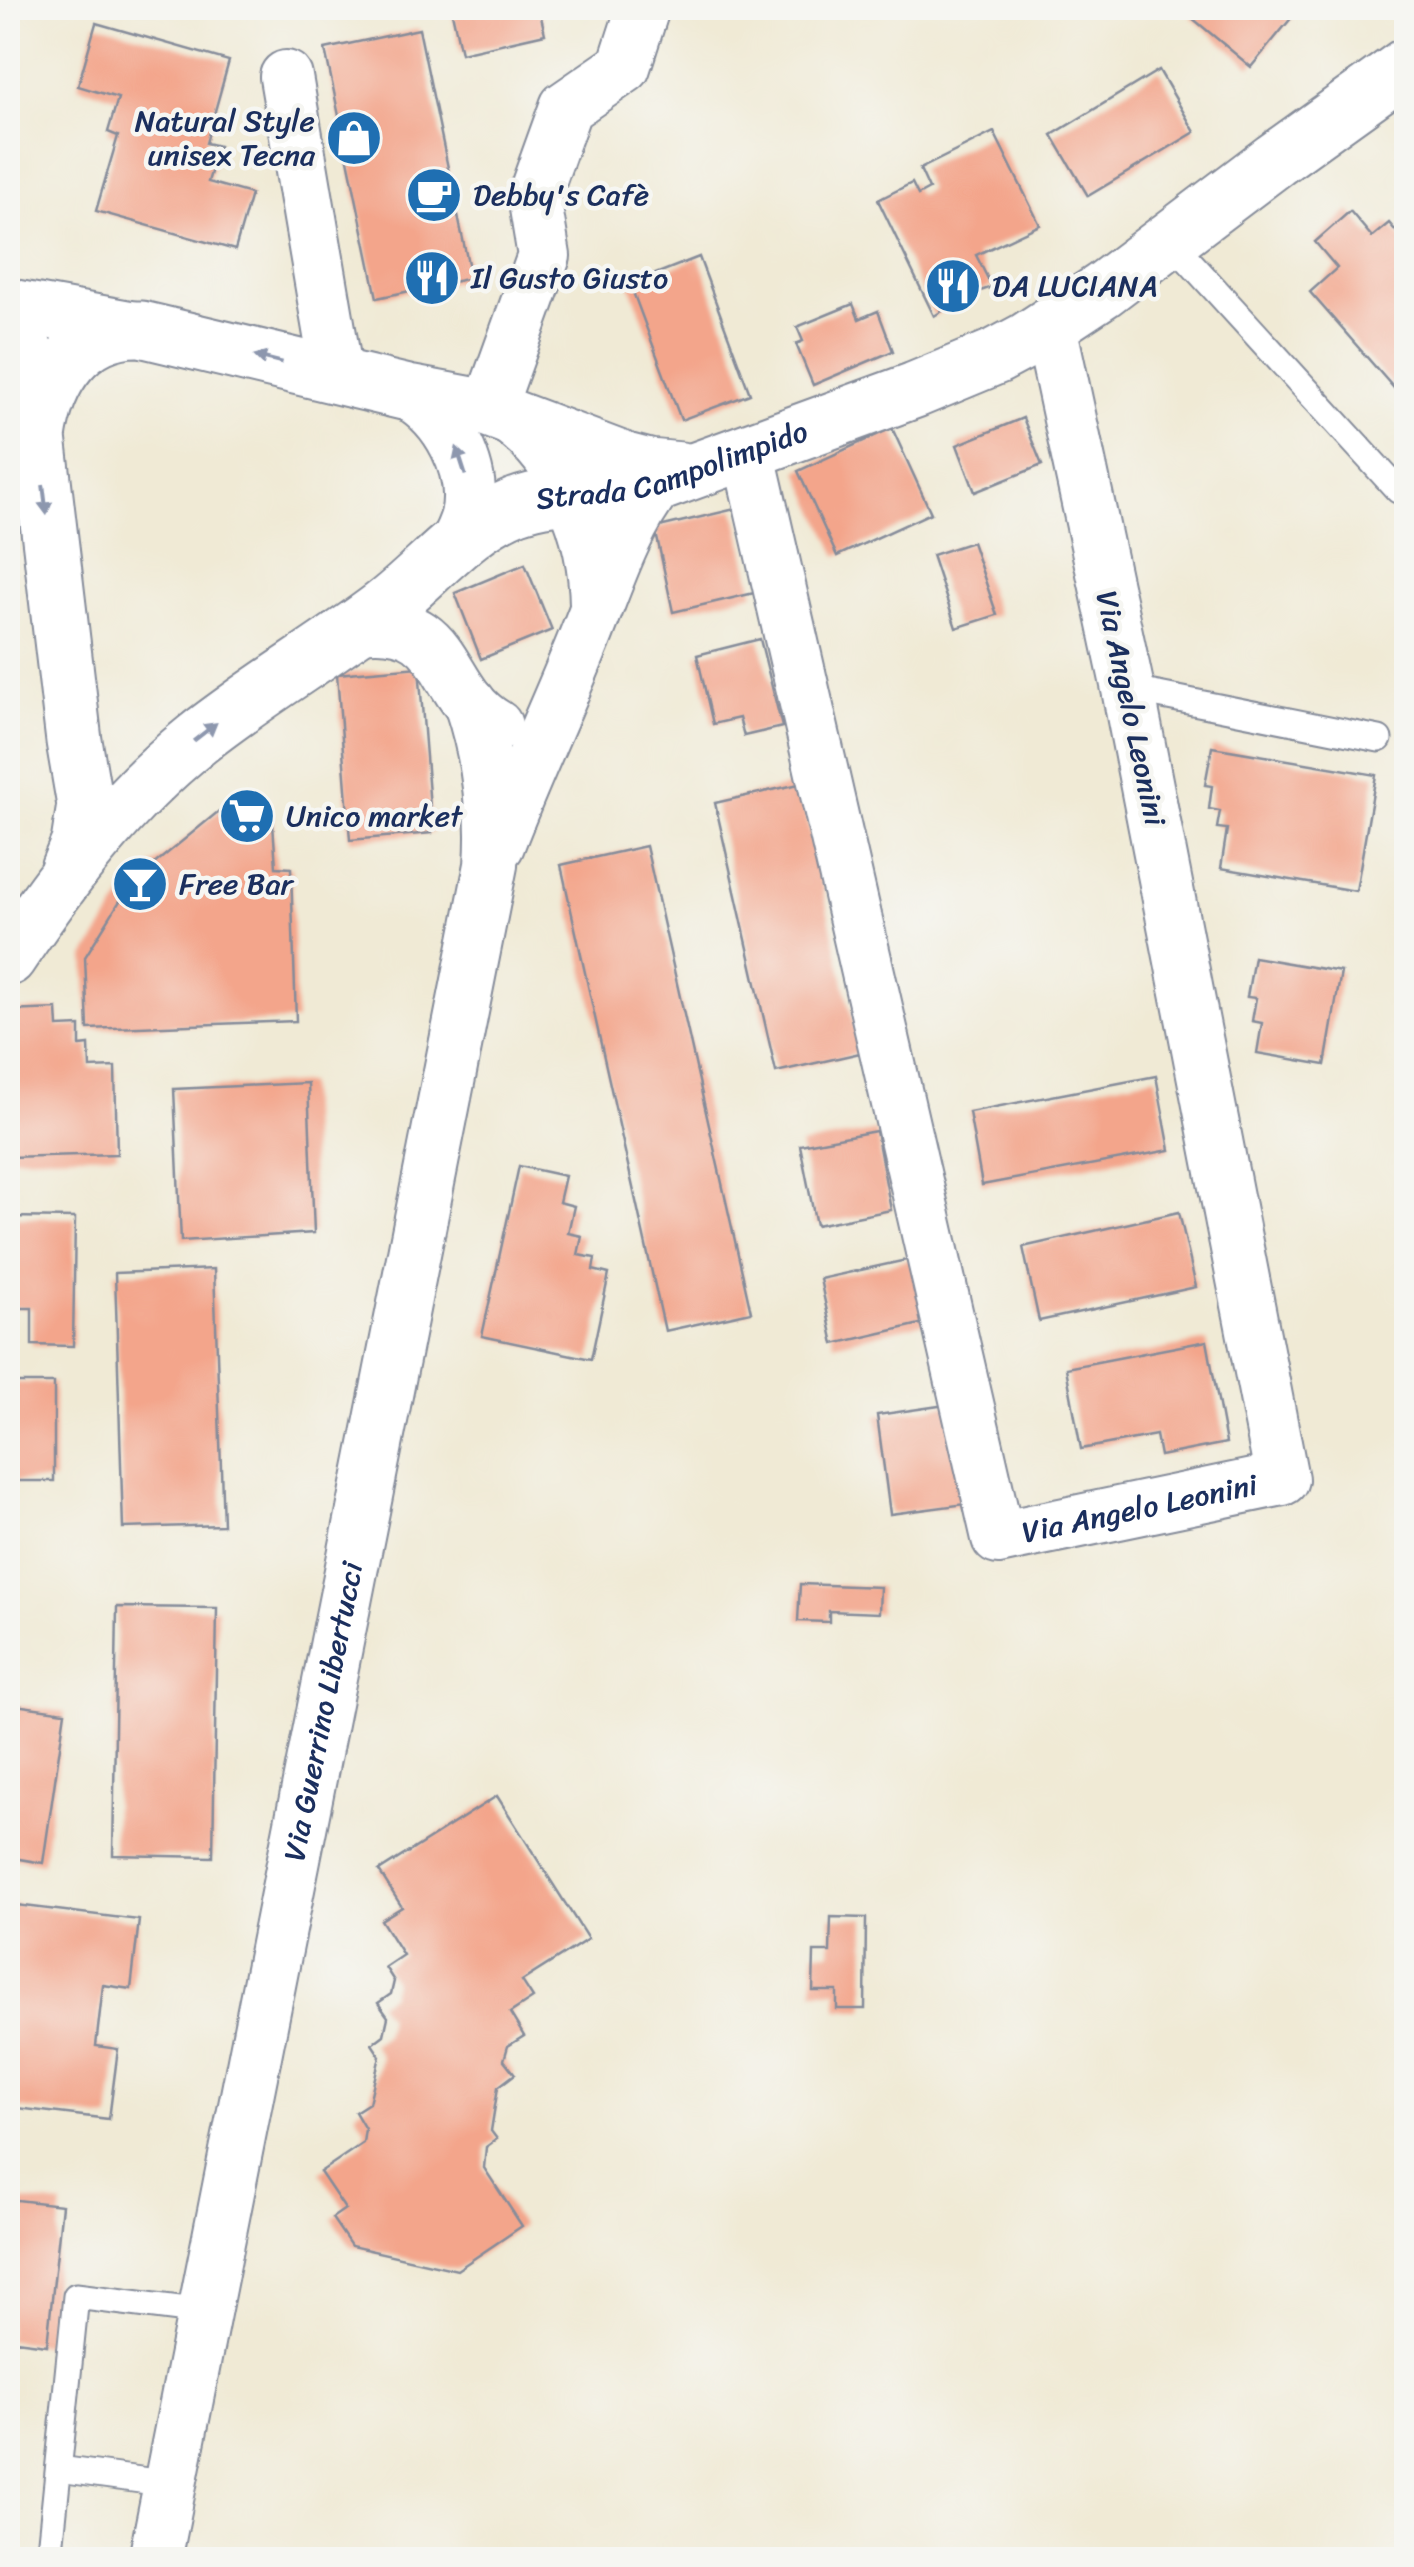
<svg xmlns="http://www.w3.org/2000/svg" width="1414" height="2567" font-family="Sriracha,sans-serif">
  <rect width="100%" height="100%" fill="#f6f6f2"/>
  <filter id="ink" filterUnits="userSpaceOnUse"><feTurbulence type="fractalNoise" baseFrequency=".01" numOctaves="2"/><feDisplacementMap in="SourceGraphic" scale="20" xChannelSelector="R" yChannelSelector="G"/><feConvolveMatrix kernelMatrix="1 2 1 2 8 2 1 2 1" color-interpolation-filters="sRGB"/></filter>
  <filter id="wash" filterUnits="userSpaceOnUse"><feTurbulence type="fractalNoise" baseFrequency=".0048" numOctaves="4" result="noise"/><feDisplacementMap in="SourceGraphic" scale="40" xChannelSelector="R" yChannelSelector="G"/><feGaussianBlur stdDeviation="2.25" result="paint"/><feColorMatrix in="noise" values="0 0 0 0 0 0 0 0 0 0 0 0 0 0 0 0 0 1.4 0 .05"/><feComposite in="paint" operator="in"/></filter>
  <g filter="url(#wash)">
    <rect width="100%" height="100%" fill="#f0ead5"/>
    <g id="blocks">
      <!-- building -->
      <g fill="#f3a58b">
        <path d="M451 8H539L545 34 461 53Z"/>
        <path d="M1198 8H1282L1293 16 1251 67 1191 17Z"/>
        <path d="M96 23 229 61 206 143 219 146 208 182 251 194 235 250 96 211 118 136 108 132 118 98 78 86Z"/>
        <path d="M419 29 471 278 377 298 325 49Z"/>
        <path d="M1159 70 1195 132 1088 196 1052 135Z"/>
        <path d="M994 132 1040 225 976 255 992 287 969 295 934 316 878 200 912 183 918 195 929 189 920 169Z"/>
        <path d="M1350 211 1372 237 1389 223 1406 243V402L1310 292 1337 268 1315 242Z"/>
        <path d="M699 257 750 394 681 420 630 284Z"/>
        <path d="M853 304 859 319 878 311 893 351 813 385 796 344 803 341 797 327Z"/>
        <path d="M1023 418 1042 465 975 492 957 445Z"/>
        <path d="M892 428 931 513 837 556 798 471Z"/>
        <path d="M735 509 754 593 673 612 655 528Z"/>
        <path d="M972 542 997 615 956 628 932 555Z"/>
        <path d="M525 564 552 630 481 659 455 593Z"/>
        <path d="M760 639 782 727 744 736 739 718 713 724 697 655Z"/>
        <path d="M419 667 432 833 350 840 337 674Z"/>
        <path d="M1212 747 1376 775 1356 891 1221 868 1227 829 1217 828 1220 811 1209 809 1212 786 1205 785Z"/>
        <path d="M799 784 860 1053 776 1072 715 803Z"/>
        <path d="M272 809 276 867 291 868 296 1021 88 1029 85 957 131 883 219 811Z"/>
        <path d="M646 846 751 1312 665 1331 561 865Z"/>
        <path d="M1254 957 1341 972 1325 1065 1257 1053 1262 1023 1252 1021 1256 998 1247 997Z"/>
        <path d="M57 1009 58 1027 80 1026V1046L89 1045 90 1068 115 1067 117 1154 8 1157V1011Z"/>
        <path d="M1156 1076 1170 1150 982 1185 969 1112Z"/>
        <path d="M308 1083 314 1233 181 1241 174 1089Z"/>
        <path d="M876 1131 891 1210 816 1225 800 1145Z"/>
        <path d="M519 1166 565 1176 559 1202 574 1206 568 1233 582 1236 578 1255 595 1258 593 1270 609 1274 591 1359 482 1336Z"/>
        <path d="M1179 1212 1196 1287 1039 1321 1023 1247Z"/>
        <path d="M8 1217 75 1218 73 1346 32 1345V1308H8Z"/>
        <path d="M920 1257 933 1321 834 1344 820 1279Z"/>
        <path d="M214 1269 223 1525 123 1528 115 1273Z"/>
        <path d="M1207 1341 1226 1443 1160 1456 1156 1435 1081 1449 1066 1368Z"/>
        <rect x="8" y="1383" width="46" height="98"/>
        <path d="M953 1404 966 1504 890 1514 877 1415Z"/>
        <path d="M800 1584 880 1587 879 1613 829 1611V1622L798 1621Z"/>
        <path d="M117 1607 217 1608 213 1857 113 1855Z"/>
        <path d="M8 1704 65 1712 43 1863 8 1857Z"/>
        <path d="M497 1796 588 1939 522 1981 533 1998 510 2013 524 2036 508 2046 504 2060 515 2074 498 2087 491 2131 497 2139 486 2147 484 2168 522 2226 457 2270 351 2246 332 2218 345 2209 320 2172 363 2143 365 2129 355 2112 369 2103 380 2056 372 2044 384 2035 388 2017 378 2003 391 1994 394 1981 385 1967 403 1955 381 1920 402 1907 379 1871Z"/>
        <path d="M8 1904 139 1920 131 1989 103 1985 96 2046 118 2049 109 2119 8 2107Z"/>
        <path d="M831 1917 866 1918 865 2009H837V1991H813L814 1952H830Z"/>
        <path d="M8 2199 62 2205 47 2345 8 2340Z"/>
      </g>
    </g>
  </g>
  <g filter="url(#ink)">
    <use href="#blocks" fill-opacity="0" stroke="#868c9a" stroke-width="2.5"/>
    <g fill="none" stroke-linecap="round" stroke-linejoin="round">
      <!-- service casing -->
      <g stroke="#868c9a" stroke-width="29">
        <g id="service">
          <path d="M1170 240 1398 490"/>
          <path d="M1128 689 1379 739"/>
          <path d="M59 2469 170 2484"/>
          <path d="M49 2560 76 2296 203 2312"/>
        </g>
      </g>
      <!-- minor casing -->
      <g stroke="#868c9a" stroke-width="56">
        <g id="minor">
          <path d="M286 77 337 376"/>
          <path d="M8 305 141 329"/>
          <path d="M8 315C35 350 34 394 38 437"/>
          <path d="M408 393C448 416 477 469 467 516 464 527 459 537 454 546"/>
          <path d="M489 409 544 256 534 196 566 107 624 67 643 8"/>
          <path d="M503 414C565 453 595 534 596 605"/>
          <path id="s1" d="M748 451 998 1538 1282 1479 1128 689 1050 326"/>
          <path d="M359 626C454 615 435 690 496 726"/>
          <path d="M498 845C524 777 555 712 582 645 605 590 621 531 658 484"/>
          <path id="s2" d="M155 2560 491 865C495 809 488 757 470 703"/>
        </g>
      </g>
      <!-- tertiary casing -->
      <g stroke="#868c9a" stroke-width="59">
        <g id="tertiary">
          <path d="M68 869 79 843 85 805 74 741 38 437C46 381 78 327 141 329L408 393 483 407 626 461 649 467 681 470"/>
          <path id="s3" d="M8 958C61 878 121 800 196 740 256 692 322 654 383 608 427 575 463 527 515 506 544 495 575 495 605 493 623 491 641 487 658 484L915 390 997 356 1027 340 1103 290 1275 160 1406 66"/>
        </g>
      </g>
      <!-- service -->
      <use href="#service" stroke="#fff" stroke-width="25"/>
      <!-- minor -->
      <use href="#minor" stroke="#fff" stroke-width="52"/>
      <!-- tertiary -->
      <use href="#tertiary" stroke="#fff" stroke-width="55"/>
    </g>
    <!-- one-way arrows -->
    <defs><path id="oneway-solid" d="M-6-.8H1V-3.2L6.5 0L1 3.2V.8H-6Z" transform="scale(2.5)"/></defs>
    <g fill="#8d97ae">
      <use href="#oneway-solid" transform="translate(268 359) rotate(-166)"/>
      <use href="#oneway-solid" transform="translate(461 461) rotate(-108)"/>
      <use href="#oneway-solid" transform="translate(45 500) rotate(83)"/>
      <use href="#oneway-solid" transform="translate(205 732) rotate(-38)"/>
    </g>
  </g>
  <!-- icons -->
  <defs>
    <g id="shop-disc" transform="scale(2.875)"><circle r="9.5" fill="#1f6fb2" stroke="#f6f6f2"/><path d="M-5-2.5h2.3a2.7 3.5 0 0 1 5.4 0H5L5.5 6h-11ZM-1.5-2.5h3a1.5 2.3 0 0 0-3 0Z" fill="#fff"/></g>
    <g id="cafe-disc" transform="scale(2.875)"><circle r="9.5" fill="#1f6fb2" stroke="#f6f6f2"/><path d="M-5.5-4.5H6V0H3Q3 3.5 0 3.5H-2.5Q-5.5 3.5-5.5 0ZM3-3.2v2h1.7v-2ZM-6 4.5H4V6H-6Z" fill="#fff"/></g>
    <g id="restaurant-disc" transform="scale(2.875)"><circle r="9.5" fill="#1f6fb2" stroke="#f6f6f2"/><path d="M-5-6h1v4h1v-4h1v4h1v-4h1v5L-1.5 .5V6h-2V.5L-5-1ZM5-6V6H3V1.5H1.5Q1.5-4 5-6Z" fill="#fff"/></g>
    <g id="supermarket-disc" transform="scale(2.875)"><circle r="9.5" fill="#1f6fb2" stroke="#f6f6f2"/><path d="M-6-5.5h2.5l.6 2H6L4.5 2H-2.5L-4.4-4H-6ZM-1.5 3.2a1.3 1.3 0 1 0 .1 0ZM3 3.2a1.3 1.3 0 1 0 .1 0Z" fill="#fff"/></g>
    <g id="bar-disc" transform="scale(2.875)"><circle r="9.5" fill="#1f6fb2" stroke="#f6f6f2"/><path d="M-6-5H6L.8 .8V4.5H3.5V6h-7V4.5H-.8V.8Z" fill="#fff"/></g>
  </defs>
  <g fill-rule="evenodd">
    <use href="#shop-disc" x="354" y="138"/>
    <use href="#cafe-disc" x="434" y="195"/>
    <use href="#restaurant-disc" x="432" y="278"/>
    <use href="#restaurant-disc" x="953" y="286"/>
    <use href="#supermarket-disc" x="247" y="816"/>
    <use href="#bar-disc" x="140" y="884"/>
  </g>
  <g text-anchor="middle" stroke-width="9" stroke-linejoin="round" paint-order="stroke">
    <!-- poi labels -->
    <g font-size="30" fill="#1b2f5e" stroke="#f6f6f2" text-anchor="start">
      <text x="315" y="131" text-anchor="end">Natural Style<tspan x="315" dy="34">unisex Tecna</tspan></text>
      <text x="473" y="205">Debby's Cafè</text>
      <text x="471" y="288">Il Gusto Giusto</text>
      <text x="992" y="296">DA LUCIANA</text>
      <text x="286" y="826">Unico market</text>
      <text x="179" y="894">Free Bar</text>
    </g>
    <!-- street labels -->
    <g font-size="30" fill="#1b2f5e" stroke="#f6f6f2">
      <text dy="10" stroke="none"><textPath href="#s3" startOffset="848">Strada Campolimpido</textPath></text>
      <text transform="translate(1131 708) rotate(78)" y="10">Via Angelo Leonini</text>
      <text dy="10" stroke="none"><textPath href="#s1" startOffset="1260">Via Angelo Leonini</textPath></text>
      <text dy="10" stroke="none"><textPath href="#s2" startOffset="865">Via Guerrino Libertucci</textPath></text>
    </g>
  </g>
  <!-- margin -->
  <rect width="1414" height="2567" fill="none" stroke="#f6f6f2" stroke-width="40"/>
</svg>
